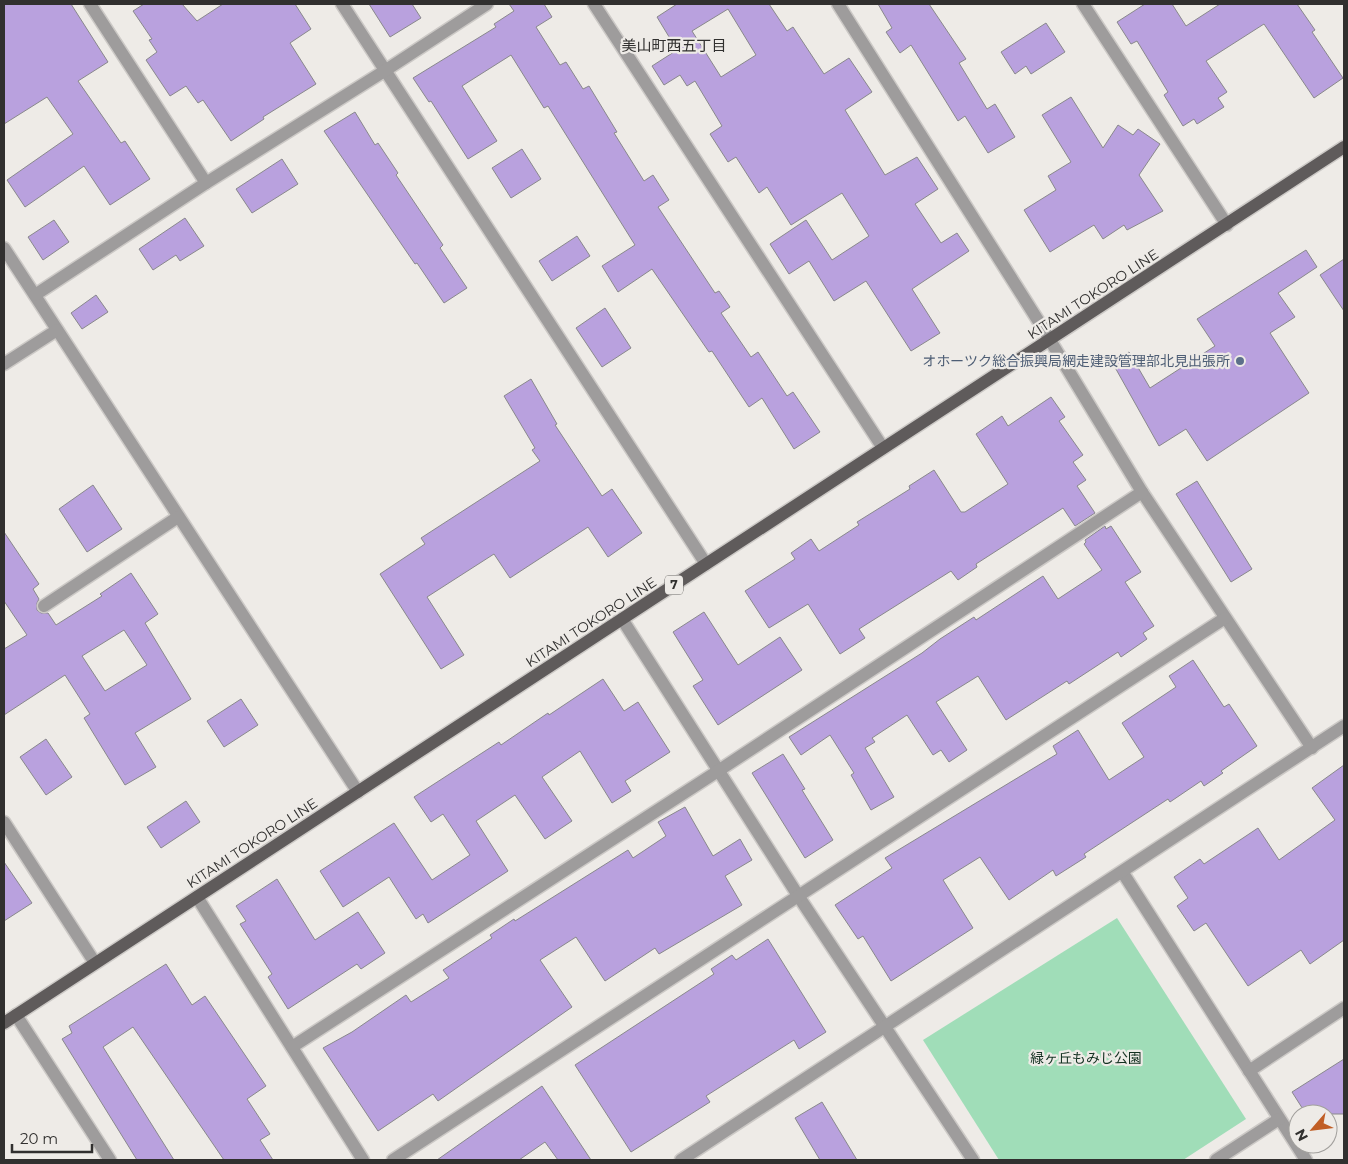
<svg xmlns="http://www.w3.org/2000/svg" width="1348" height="1164" font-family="Montserrat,'Noto Sans JP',sans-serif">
  <rect width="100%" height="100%" fill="#eeebe7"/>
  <!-- green -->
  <path fill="#a0ddb8" d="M1117 918 1246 1119 1183 1160H999L923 1040Z"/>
  <!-- building -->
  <g fill="#b9a1de" stroke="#89888c" fill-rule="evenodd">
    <path d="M4 4H71L108 62 78 81 121 143 125 141 150 179 110 205 84 166 25 207 7 180 73 134 47 97 4 124Z"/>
    <path d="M144 4H182L197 21 223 4H295L311 29 290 43 316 84 263 117 264 119 231 141 203 100 198 103 186 86 170 96 146 60 157 52 149 40 152 39 133 11Z"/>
    <path d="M369 4H412L421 18 390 37Z"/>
    <path d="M509 4H544L552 17 536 27 560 65 566 62 583 89 589 86 617 132 614 133 644 181 653 175 669 200 658 207 715 293 719 291 730 307 721 313 751 357 758 352 787 396 793 392 820 432 794 449 762 398 749 407 712 351 709 352 652 269 618 292 602 266 635 245 548 106 544 108 511 55 462 86 497 141 468 159 431 101 429 102 413 78 496 27 494 24 514 11Z"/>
    <path d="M677 4H769L787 31 793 27 824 74 849 58 872 92 845 110 885 175 917 157 938 189 915 204 941 243 957 233 969 251 912 289 940 333 911 351 866 281 834 301 809 261 789 274 770 244 806 220 832 260 869 236 842 193 791 225 767 187 759 193 736 157 728 162 710 134 722 126 695 81 687 86 680 75 664 85 652 66 677 50 657 17ZM728 9 756 55 721 77 692 31Z"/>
    <path d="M878 4H929L966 59 959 63 987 109 995 104 1015 137 988 153 965 116 958 121 911 45 900 53 886 32 892 28Z"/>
    <path d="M1145 4H1172L1186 26 1220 4H1297L1315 30 1312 32 1343 78 1314 98 1264 24 1206 61 1227 92 1218 98 1224 107 1197 124 1194 119 1183 126 1164 95 1168 92 1137 41 1131 44 1117 22Z"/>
    <path d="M1046 23 1065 52 1031 74 1026 66 1015 74 1001 52Z"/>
    <path d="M1071 97 1103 148 1118 125 1133 135 1138 129 1160 144 1139 175 1163 211 1127 230 1124 225 1103 239 1094 225 1050 252 1024 210 1056 190 1048 176 1071 162 1042 115Z"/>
    <path d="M355 112 375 145 378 143 398 173 396 175 443 245 440 248 467 288 444 303 417 263 415 264 324 131Z"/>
    <path d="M522 149 541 179 511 198 492 168Z"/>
    <path d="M282 159 298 184 252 213 236 189Z"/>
    <path d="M185 218 204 246 180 261 176 255 153 270 139 249Z"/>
    <path d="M54 220 69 242 43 260 28 237Z"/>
    <path d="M577 236 590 256 552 281 539 261Z"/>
    <path d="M1306 250 1317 267 1278 293 1295 317 1270 333 1309 393 1207 461 1186 429 1159 446 1112 362 1129 352 1150 388 1215 346 1197 319Z"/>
    <path d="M1344 259V311L1320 275Z"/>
    <path d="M96 295 108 312 82 329 71 313Z"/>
    <path d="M605 308 631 348 602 367 576 328Z"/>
    <path d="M531 379 557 424 555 425 602 496 612 489 642 533 608 557 588 527 510 578 494 554 427 597 464 655 441 669 380 574 425 544 421 538 540 461 532 450 535 448 504 396Z"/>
    <path d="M1051 397 1065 417 1059 421 1083 455 1073 462 1086 480 1077 486 1095 513 1075 526 1063 508 976 564 977 567 958 580 951 571 859 629 865 638 840 654 808 604 769 628 745 591 795 559 791 553 811 539 819 551 859 525 857 522 910 489 909 486 934 470 961 512H965L1008 484 976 434 1002 416 1008 426Z"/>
    <path d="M1197 481 1252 569 1231 582 1176 494Z"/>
    <path d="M93 485 122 529 87 552 59 509Z"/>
    <path d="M1105 526 1106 529 1111 526 1141 572 1125 582 1154 626 1143 633 1147 639 1121 657 1118 652 1069 684 1067 681 1006 720 978 676 936 702 967 750 949 762 941 750 933 755 907 715 872 738 875 742 865 748 894 797 871 810 851 775 854 773 830 735 801 755 789 737 922 653 940 639 974 617 976 620 1043 576 1058 599 1102 570 1084 544 1086 542 1085 540Z"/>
    <path d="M4 532 39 584 33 589 39 599 37 603V610L41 613H48L56 625 102 596 100 594 131 573 158 614 145 623 191 699 135 733 156 767 125 785 84 718 90 714 65 675 4 715V649L27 635 4 601ZM124 630 147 665 105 691 82 656Z"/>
    <path d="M704 612 738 665 780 637 802 670 718 725 693 686 703 680 673 632Z"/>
    <path d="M1193 660 1224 707 1229 704 1257 746 1221 771 1223 773 1204 786 1201 781 1170 802 1168 799 1084 854 1086 857 1056 876 1053 870 1009 900 980 857 943 880 973 928 891 981 863 936 858 939 835 905 892 868 885 858 1057 754 1053 746 1078 730 1109 780 1144 757 1122 723 1176 687 1169 676Z"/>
    <path d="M603 679 624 711 638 702 670 752 625 781 631 791 612 803 580 751 542 777 572 821 545 839 515 795 476 821 508 871 428 923 423 914 416 919 389 877 343 907 320 871 394 823 432 880 470 855 443 814 431 822 414 797 499 742 501 745 548 713 549 715Z"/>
    <path d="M241 699 258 725 224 747 207 721Z"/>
    <path d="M46 739 72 777 46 795 20 757Z"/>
    <path d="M783 754 805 789 802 790 833 840 805 858 752 773Z"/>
    <path d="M1344 765V940L1310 964 1301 950 1248 986 1206 923 1194 931 1177 906 1188 898 1174 877 1200 859 1204 864 1258 828 1279 860 1335 820 1312 788Z"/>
    <path d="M186 801 200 822 161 848 147 827Z"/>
    <path d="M685 807 713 856 740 839 752 860 725 876 742 905 659 954 655 948 605 981 576 937 540 960 572 1007 438 1101 433 1094 378 1131 323 1048 352 1032 406 995 411 1002 449 978 443 970 492 938 490 935 514 919 515 921 628 850 633 858 666 836 658 822Z"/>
    <path d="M4 862 32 903 4 921Z"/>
    <path d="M277 879 315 940 358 912 385 953 361 969 357 964 288 1009 268 977 272 974 240 924 246 921 236 906Z"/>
    <path d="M768 939 826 1032 799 1049 794 1040 706 1096 710 1102 631 1152 575 1065 714 974 711 969 732 955 736 960Z"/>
    <path d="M166 964 192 1005 205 996 266 1086 247 1099 270 1134 260 1140 273 1160H224L133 1027 103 1047 174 1160H137L62 1039 72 1033 69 1026Z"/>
    <path d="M1344 1059V1114H1306L1292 1092Z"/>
    <path d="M542 1086 591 1160H558L545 1142 519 1160H437Z"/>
    <path d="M822 1102 857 1160H820L795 1118Z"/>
  </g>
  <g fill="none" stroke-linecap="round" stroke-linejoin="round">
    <!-- minor casing -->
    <g stroke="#ccc9c6" stroke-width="15">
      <g id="minor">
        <path d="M90 4 206 183"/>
        <path d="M342 4 706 564"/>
        <path d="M594 4 883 448"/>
        <path d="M838 4 1039 322 1142 492 1312 748"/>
        <path d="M1083 4 1227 225"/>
        <path d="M4 248 358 792"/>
        <path d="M35 295 206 183 386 70 487 4"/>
        <path d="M4 364 57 330"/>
        <path d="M44 606 178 517"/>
        <path d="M622 619 799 897 973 1160"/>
        <path d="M4 822 95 963"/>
        <path d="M1123 873 1306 1160"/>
        <path d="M197 897 363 1160"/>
        <path d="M16 1015 110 1160"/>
        <path d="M292 1047 718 771 1142 492"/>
        <path d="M1249 1071 1344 1008"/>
        <path d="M393 1160 1225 618"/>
        <path d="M681 1160 1344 726"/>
        <path d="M1216 1160 1279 1119"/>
      </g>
    </g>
    <!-- major casing -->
    <g stroke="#ccc9c6" stroke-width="15">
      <path id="major" d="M4 1023 1344 147"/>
    </g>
    <!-- minor -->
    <use href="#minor" stroke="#9e9c9c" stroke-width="12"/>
    <!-- major -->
    <use href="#major" stroke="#5f5b5b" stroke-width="12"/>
  </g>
  <!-- markers -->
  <circle fill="#5c6f8a" stroke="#eeebe7" stroke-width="2" cx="1240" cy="361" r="5"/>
  <g text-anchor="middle" stroke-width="4.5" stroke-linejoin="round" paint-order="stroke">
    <!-- shield labels -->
    <rect fill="#eeebe7" stroke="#6a6866" stroke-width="1" x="665" y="575.5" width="18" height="19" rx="4"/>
    <g font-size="12" font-weight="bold" fill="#31302f">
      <text x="674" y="589">7</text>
    </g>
    <!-- street labels -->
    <g font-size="14" fill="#31302f" stroke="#eeebe7">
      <text transform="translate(1093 294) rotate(-33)" y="5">KITAMI TOKORO LINE</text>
      <text transform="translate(591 622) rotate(-33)" y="5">KITAMI TOKORO LINE</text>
      <text transform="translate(252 843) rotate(-33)" y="5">KITAMI TOKORO LINE</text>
    </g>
    <!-- service labels -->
    <g font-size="14" fill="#4e5e75" stroke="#eeebe7" text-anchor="end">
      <text x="1230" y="366">オホーツク総合振興局網走建設管理部北見出張所</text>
    </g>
    <!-- park labels -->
    <g font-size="14" fill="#123020" stroke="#eeebe7">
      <text x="1086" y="1063">緑ヶ丘もみじ公園</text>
    </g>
    <!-- neighbourhood labels -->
    <g font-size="15" fill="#31302f" stroke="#eeebe7">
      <text x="674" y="51">美山町西五丁目</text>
    </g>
  </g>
  <!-- border -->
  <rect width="1348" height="1164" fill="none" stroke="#31302f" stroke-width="10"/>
  <!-- north arrow -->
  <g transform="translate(1313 1129) rotate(242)"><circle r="24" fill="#eeebe7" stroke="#a2a09d"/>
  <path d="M0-4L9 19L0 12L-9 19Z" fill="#c15e25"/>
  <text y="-8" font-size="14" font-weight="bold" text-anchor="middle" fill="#31302f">N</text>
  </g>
  <!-- scale -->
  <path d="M12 1144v8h80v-8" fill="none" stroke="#31302f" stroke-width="2.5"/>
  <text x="20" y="1144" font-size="15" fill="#31302f" stroke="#eeebe7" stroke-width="4" paint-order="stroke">20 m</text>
</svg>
